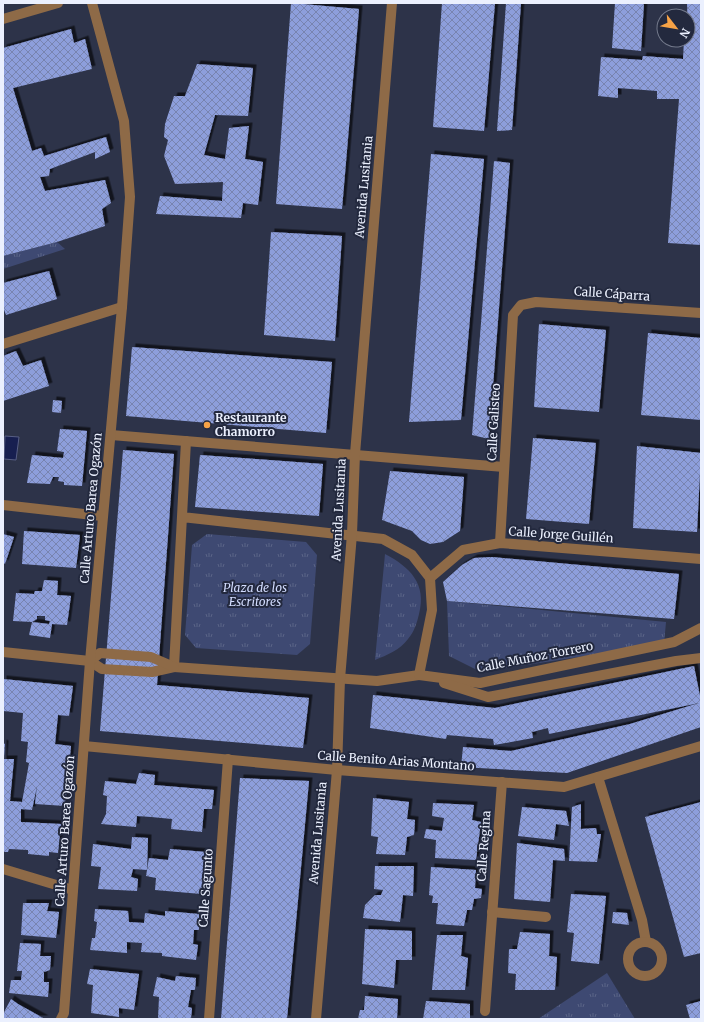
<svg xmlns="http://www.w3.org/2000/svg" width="704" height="1022" font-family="Merriweather,serif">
  <defs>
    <pattern id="grass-tufts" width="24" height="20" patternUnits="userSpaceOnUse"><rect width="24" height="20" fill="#3e4972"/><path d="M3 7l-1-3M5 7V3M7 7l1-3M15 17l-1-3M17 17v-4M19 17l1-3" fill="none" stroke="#5a6487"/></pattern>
    <pattern id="building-cross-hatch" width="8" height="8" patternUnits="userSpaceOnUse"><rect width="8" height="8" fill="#8d9edb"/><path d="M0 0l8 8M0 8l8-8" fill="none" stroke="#7884b0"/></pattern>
    <filter id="shadow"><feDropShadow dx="3.5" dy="-3.5" stdDeviation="0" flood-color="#0009"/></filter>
  </defs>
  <rect width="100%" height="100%" fill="#2d3349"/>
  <!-- grass -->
  <g fill="url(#grass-tufts)">
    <path d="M57 242 65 249 3 269V256Z"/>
    <path d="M207 534 306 542 317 555 310 644 297 655 196 648 185 635 192 545Z"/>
    <path d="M385 554C410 567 427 584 419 614 417 623 414 632 408 639 400 650 387 655 375 660Z"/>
    <path d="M447 601 666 622 664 644 481 672 449 656Z"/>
    <path d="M607 973 635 1019H538Z"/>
  </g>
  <!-- water -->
  <path fill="#171f50" stroke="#575e84" d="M5 436 19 437 16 460 4 459Z"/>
  <!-- building -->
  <g fill="url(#building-cross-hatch)" fill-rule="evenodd" filter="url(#shadow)">
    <path d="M291 3 359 9 342 209 276 204Z"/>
    <path d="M442 3H495L484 131 433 127Z"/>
    <path d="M506 3H521L512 130 497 131Z"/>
    <path d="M615 3H644L641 51 612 48Z"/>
    <path d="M687 3H701V245L668 243 679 99H657V91L618 88V98L598 96 601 57 642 60 643 56 683 59 684 40H688Z"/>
    <path d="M71 29 74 43 85 39 92 69 13 88 32 151 41 148 44 156 106 137 110 152 95 159V152L50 169 49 176 40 177 45 191 105 180 111 203 102 209 105 226 57 242 3 256V48Z"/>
    <path d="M197 64 253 68 248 116 215 115 204 155 225 159 229 128 249 126 245 159 263 162 258 205 243 203 241 218 156 214 160 196 222 201 223 182 175 184 164 156 168 140 164 137 165 124 174 96H185Z"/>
    <path d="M431 154 484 159 461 420 409 422Z"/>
    <path d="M494 161 510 163 489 439 472 435Z"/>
    <path d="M271 232 342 236 335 341 264 335Z"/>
    <path d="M49 271 57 299 6 315 3 307V283Z"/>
    <path d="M539 324 606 330 599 412 534 407Z"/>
    <path d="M648 333 701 338V420L641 415Z"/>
    <path d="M132 347 332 362 326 433 126 416Z"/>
    <path d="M16 351 23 366 41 360 49 386 3 401V356Z"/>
    <path d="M53 400 62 401 61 413 52 412Z"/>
    <path d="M60 429 87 431 82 486 64 485V482L58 481 59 477H53L50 484 27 483 32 455 63 458 64 452 57 451Z"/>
    <path d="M533 438 596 443 589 524 526 519Z"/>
    <path d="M637 446 701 453 697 532 633 528Z"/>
    <path d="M123 450 174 454 157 685 309 698 303 748 100 731Z"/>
    <path d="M200 455 323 464 319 516 195 507Z"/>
    <path d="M390 471 464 477 460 531 443 542 430 544 421 540 412 531 382 520Z"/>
    <path d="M24 531 80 535 76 568 22 564Z"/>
    <path d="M3 534 14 537 5 564 3 563Z"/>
    <path d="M492 557 679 574 674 619 447 601 443 582 462 565 474 558Z"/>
    <path d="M44 580 58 581 57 595 71 596 67 625 52 624 50 638 29 635 32 622 13 621 16 593 34 594 35 591H42ZM37 616H45V620L50 621 49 624 32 622 37 619Z"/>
    <path d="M694 666 701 701V727L567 773 461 767 463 747 511 751 630 724 699 703 549 734 548 728 532 732 533 738 494 745 493 739 447 735 446 739 370 728 373 695 495 708Z"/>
    <path d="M3 679 73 686 69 716 58 715 55 744 71 746 65 806 35 804 37 786 32 810 21 809V822L61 824 58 853 49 852V856L28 854V850L9 849 8 852H3V743L5 744 4 759H14L10 801 22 802 29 763 26 762 28 742 21 741 23 713 3 711Z"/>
    <path d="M139 773 155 775 154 785 214 790 212 809H204L202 832 171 829 172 819 151 817 137 816 136 827 101 824 106 814 107 796 103 795 105 781 136 784Z"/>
    <path d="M240 778 309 781 287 1019H221Z"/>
    <path d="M373 798 409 802 407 819 415 820 414 835 407 837 405 855 376 854 378 837 371 836Z"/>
    <path d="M701 802V953L684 957 645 817Z"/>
    <path d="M433 803 474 805 472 820 481 822 476 860 435 858 436 840 424 838 426 829 442 831 444 818 432 816Z"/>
    <path d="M581 804V829L596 828 597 834H601L597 862 569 861 572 807Z"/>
    <path d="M522 807 566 811 569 826 556 824 554 840 518 836Z"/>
    <path d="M132 837 148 838 147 870 133 869 131 877 138 879 137 891 98 889 101 867 91 866 93 844 131 849Z"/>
    <path d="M517 843 564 849 565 861 553 860 550 902 514 899Z"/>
    <path d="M170 849 206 852 201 894 155 890 156 878 146 876 149 858 168 860Z"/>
    <path d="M375 866H414L413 896 403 895 400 922 363 918 365 905 375 895H381L383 890 374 889Z"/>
    <path d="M431 867 476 870 475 888 482 889 481 898 474 899 472 910H467L464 926 436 924 438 903H432L433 896 429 895Z"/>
    <path d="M571 894 606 896 599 964 571 961 574 933 567 932Z"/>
    <path d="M23 903H49L47 911 59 912 56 938 21 935Z"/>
    <path d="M95 909 128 911 129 922 144 923 145 913 165 916V911L199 914V930H194L193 944 198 945 196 960 162 956V953L141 952 142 943 127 942V953L90 950 92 938H95L97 922 94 921Z"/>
    <path d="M613 912 627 913 629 925 612 923Z"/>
    <path d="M365 929 412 931V960H396L394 988 362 984Z"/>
    <path d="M520 932 550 934 549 956 557 957 555 990H515L516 974 508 973 509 949H517Z"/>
    <path d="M437 935H463L461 956 468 958 465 990H432Z"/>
    <path d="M20 943 41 944 40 956H51L50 970 44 972V982H49L48 997 9 993 11 980H21L22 971H17Z"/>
    <path d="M90 969 139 974 134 1010 119 1008V1017L91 1013 93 985 87 984Z"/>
    <path d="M176 976 196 978 195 990H191L188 1007 192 1008 191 1019 158 1018 159 997 153 996 157 977 175 981Z"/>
    <path d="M365 996 398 999 397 1019H358L360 1010H364Z"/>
    <path d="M11 999 18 1004 45 1019H3V1014Z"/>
    <path d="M426 1001 470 1004V1019H423Z"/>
    <path d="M701 1001V1019H690L686 1005Z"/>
  </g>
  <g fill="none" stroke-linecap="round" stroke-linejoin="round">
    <!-- minor -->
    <g stroke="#8e6a47" stroke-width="10">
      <path d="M3 19 58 3"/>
      <path d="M3 344 122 307"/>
      <path d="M111 435 504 467"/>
      <path d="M3 505 102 516"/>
      <path d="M182 517 383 539 412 555 430 578 432 610 419 675 377 681 174 667 186 441"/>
      <path d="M500 543 513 315 521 305 536 302 701 313"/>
      <path d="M430 578 463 550 500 543 701 559"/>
      <path d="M3 652 90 661 102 669 152 672 174 667"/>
      <path d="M90 661 100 653 151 657 174 667"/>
      <path d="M419 675 480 683 674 642 701 628"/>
      <path d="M444 683 488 697 676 661 701 658"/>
      <path d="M84 746 337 770 564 787 701 746"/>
      <path d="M598 777 642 920 646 942"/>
      <path d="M3 869 73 890"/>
      <path d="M492 912 546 917"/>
      <circle cx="645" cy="959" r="17"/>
      <path d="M485 1011 502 782"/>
      <path d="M61 1019 64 1013 90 661 122 307 130 197 124 121 92 3"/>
      <path d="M209 1019 228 759"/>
      <path d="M316 1019 337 770 340 679 352 534 355 454 392 3"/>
    </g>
  </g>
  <!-- markers -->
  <circle fill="#f6a246" stroke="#23293e" stroke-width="1.5" cx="207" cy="425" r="4"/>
  <g text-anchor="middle" stroke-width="4" stroke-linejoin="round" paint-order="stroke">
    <!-- street labels -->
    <g font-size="12" fill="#ebf0fe" stroke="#23293e">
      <text transform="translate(364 187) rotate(-85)" y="4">Avenida Lusitania</text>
      <text transform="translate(612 294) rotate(4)" y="4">Calle Cáparra</text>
      <text transform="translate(494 422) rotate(-87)" y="4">Calle Galisteo</text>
      <text transform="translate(91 508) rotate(-85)" y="4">Calle Arturo Barea Ogazón</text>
      <text transform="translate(339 510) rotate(-87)" y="4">Avenida Lusitania</text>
      <text transform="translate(561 535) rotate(4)" y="4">Calle Jorge Guillén</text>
      <text transform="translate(535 657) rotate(-11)" y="4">Calle Muñoz Torrero</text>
      <text transform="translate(396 761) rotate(4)" y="4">Calle Benito Arias Montano</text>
      <text transform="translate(65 831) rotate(-86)" y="4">Calle Arturo Barea Ogazón</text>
      <text transform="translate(318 833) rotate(-85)" y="4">Avenida Lusitania</text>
      <text transform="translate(484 846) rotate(-86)" y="4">Calle Regina</text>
      <text transform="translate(206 888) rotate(-86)" y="4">Calle Sagunto</text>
    </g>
    <!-- poi labels -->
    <g font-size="12" font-weight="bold" fill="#ebf0fe" stroke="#23293e" text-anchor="start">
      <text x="215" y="422">Restaurante<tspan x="215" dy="14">Chamorro</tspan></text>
    </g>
    <!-- park labels -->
    <g font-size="12" font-style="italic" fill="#d1dbfd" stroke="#23293e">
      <text x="255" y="592">Plaza de los<tspan x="255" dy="14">Escritores</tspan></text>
    </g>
  </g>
  <!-- border -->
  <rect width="704" height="1022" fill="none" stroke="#ebf0fe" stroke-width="8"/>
  <!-- north arrow -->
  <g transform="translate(676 28) rotate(121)"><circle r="19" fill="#23293e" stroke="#73798b"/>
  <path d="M0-3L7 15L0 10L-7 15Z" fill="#f6a246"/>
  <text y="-6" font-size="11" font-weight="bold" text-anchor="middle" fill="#ebf0fe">N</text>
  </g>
</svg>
